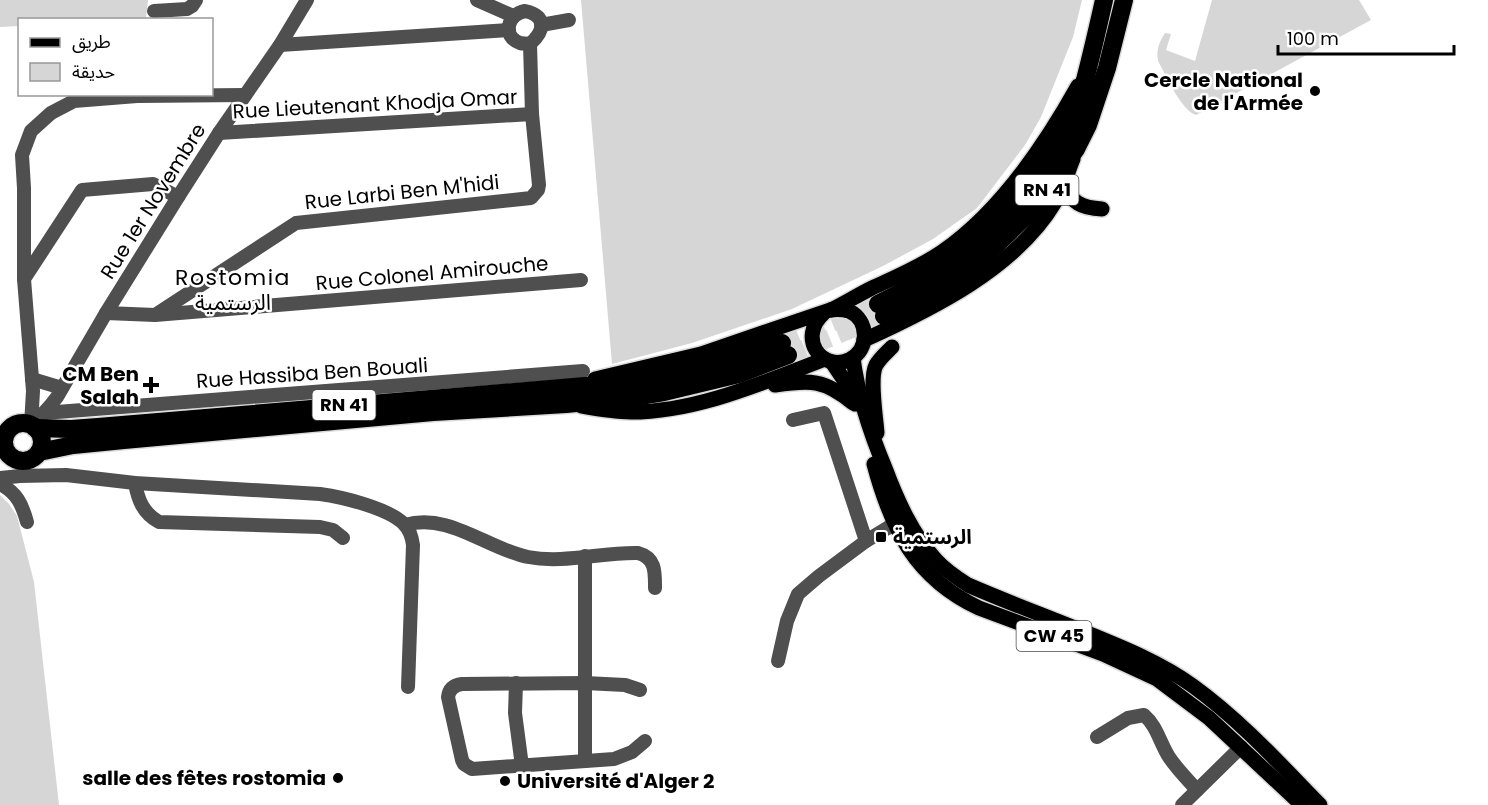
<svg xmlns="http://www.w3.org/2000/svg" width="1488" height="805" font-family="Poppins,'Noto Sans Arabic',sans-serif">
  <rect width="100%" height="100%" fill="#fff"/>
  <!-- green -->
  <g fill="#d6d6d6">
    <path d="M0 0H148L146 18 122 20H20L19 26 0 27Z"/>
    <path d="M581 0H1082L1073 37 1041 117 1025 145 977 208 933 239 883 266 792 309 692 343 612 364Z"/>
    <path d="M1212 0H1359L1371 20 1196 115C1181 110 1167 77 1159 63 1155 53 1159 42 1165 33L1171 34 1166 50 1195 61Z"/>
    <path d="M0 495 9 504 17 516 34 582 59 805H0Z"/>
  </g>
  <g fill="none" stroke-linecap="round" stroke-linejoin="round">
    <!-- highway-tunnel -->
    <g stroke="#d9d9d9" stroke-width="18" stroke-dasharray="18 9" stroke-linecap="butt">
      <path d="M782 343 878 304"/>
      <path d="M788 355 884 316"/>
    </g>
    <!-- major casing -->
    <g stroke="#dbdbdb" stroke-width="18">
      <g id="major">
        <path d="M1064 184C1071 203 1082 208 1102 209"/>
        <path d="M831 310C845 303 858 295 872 288 896 277 920 267 942 252 1000 212 1044 147 1078 86"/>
        <path d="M864 340C932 309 1016 268 1055 202 1063 188 1067 174 1073 159"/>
        <path d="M853 358C858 396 870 432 885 468 897 500 912 534 936 560 945 570 957 578 968 585 1007 602 1048 617 1087 633 1124 648 1161 663 1193 686 1240 720 1280 764 1320 805"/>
        <path d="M832 362 846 383 855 404"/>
        <path d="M595 379 701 354 830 310C836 309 842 309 849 311 869 320 870 350 849 360 821 372 797 337 824 313"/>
        <path d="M775 385C810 380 824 379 853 403"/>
        <path d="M581 406C597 409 614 412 631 412 697 412 764 382 825 359"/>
        <path d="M877 433C876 417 869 378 876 365 880 358 886 353 892 347"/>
        <path d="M874 464C891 528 915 578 979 608L1103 654 1157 679 1209 718 1302 805"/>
      </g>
    </g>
    <!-- highway casing -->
    <g stroke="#dbdbdb" stroke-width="21">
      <g id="highway">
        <path d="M878 304C960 265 1034 204 1072 119 1078 107 1081 93 1085 80 1092 53 1098 27 1104 0"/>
        <path d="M884 316 920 298 945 285 976 263 996 245 1032 210 1076 149 1088 125 1107 68 1124 0"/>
        <circle cx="23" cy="442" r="19"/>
        <path d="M35 428 71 429 98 427 620 383C676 376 729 361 782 343"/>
        <path d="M39 452 73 445 124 440 433 412 566 404 628 398 664 392 739 374 788 355"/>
      </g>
    </g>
    <!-- minor -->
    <g stroke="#4f4f4f" stroke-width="14">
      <path d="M477 0 513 16"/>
      <path d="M154 11 187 9 192 6 196 0"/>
      <path d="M525 11C547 16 545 31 530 44 527 43 523 44 520 43 501 36 508 14 525 11Z"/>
      <path d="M541 25 569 20"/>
      <path d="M280 45 509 30"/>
      <path d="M219 133 532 114"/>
      <path d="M24 279V188L22 155 31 131 51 113 74 101 137 96 245 95"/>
      <path d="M106 313 155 315 581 280"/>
      <path d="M155 315 296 223 531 198 538 190 539 185 532 114 530 44"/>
      <path d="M32 379 62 388"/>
      <path d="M44 413 583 371"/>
      <path d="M40 417 50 406 57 397 106 313 178 197 219 133 280 45 307 0"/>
      <path d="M793 420 824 413 866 541"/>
      <path d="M31 425 33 391 24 279 82 190 153 184 178 197"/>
      <path d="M0 478 20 476 66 475 135 483 320 494C342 497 388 508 404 524 410 530 412 537 413 545L408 687"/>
      <path d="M135 483C138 500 143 513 159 522L320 527 333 530 343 538"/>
      <path d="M0 484C17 493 22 504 27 522"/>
      <path d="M405 525C449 512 487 549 528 557 564 564 602 552 638 553 656 558 655 572 655 588"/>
      <path d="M585 556V761"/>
      <path d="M778 661 787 621 798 594 819 576 866 541 894 524"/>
      <path d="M516 683 515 713 522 766"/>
      <path d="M640 690 625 685 585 683 462 684C454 685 449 689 448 697L462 760 464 764 472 769 614 759 632 752 645 741"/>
      <path d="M1097 737 1128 718 1144 715C1157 726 1160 743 1169 757 1177 769 1187 779 1197 790"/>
      <path d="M1182 805 1241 747"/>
    </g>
    <!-- major -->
    <use href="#major" stroke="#000" stroke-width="15"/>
    <!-- highway -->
    <use href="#highway" stroke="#000" stroke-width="18"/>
  </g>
  <!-- markers -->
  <g fill="#000" stroke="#fff" stroke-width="2">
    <circle cx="1315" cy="91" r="6"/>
    <path d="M148 376h6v6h6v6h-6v6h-6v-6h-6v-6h6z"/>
    <rect x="875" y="531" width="12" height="12" rx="3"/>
    <circle cx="338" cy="778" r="6"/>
    <circle cx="505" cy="781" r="6"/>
  </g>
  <g text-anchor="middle" stroke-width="5" stroke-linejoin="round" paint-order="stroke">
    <!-- shield labels -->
    <g fill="#fff" stroke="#4c4c4c" stroke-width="1.5">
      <rect x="1015.5" y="175" width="63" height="30" rx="4.5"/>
      <rect x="312.5" y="390" width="63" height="30" rx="4.5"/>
      <rect x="1016.5" y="621" width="75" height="30" rx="4.5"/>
    </g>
    <g font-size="18" font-weight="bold" fill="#000">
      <text x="1047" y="196">RN 41</text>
      <text x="344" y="411">RN 41</text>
      <text x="1054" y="642">CW 45</text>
    </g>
    <!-- poi labels -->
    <g font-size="20" font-weight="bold" fill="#000" stroke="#fff" text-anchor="end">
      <text x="1303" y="87">Cercle National<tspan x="1303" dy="23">de l'Armée</tspan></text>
      <text x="139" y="381">CM Ben<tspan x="139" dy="23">Salah</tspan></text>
      <text x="893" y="544" text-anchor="start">الرستمية</text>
      <text x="326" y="785">salle des fêtes rostomia</text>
      <text x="517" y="788" text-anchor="start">Université d'Alger 2</text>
    </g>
    <!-- street labels -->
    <g font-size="20" fill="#000" stroke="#fff">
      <text transform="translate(375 104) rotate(-3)" y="7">Rue Lieutenant Khodja Omar</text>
      <text transform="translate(402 192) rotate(-6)" y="7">Rue Larbi Ben M'hidi</text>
      <text transform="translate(153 201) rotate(-58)" y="7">Rue 1er Novembre</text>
      <text transform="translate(432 273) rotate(-5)" y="7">Rue Colonel Amirouche</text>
      <text transform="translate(312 373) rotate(-4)" y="7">Rue Hassiba Ben Bouali</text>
    </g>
    <!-- quarter labels -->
    <g font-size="22" letter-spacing="1.5" fill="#000" stroke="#fff">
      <text x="233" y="285">Rostomia<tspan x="233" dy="25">الرستمية</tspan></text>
    </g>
  </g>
  <!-- legend -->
  <rect x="18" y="18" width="195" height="78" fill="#ffffff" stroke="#999999" stroke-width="1.5"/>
  <rect x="30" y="38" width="30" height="9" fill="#000000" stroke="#999999" stroke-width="1.5"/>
  <text x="72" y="48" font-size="18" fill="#000000">طريق</text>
  <rect x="30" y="63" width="30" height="18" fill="#d6d6d6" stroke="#999999" stroke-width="1.5"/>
  <text x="72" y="78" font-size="18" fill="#000000">حديقة</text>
  <!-- scale -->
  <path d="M1278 45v9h176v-9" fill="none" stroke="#000000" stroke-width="3"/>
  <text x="1287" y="45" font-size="18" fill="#000000" stroke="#ffffff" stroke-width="4.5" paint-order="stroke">100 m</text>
</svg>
